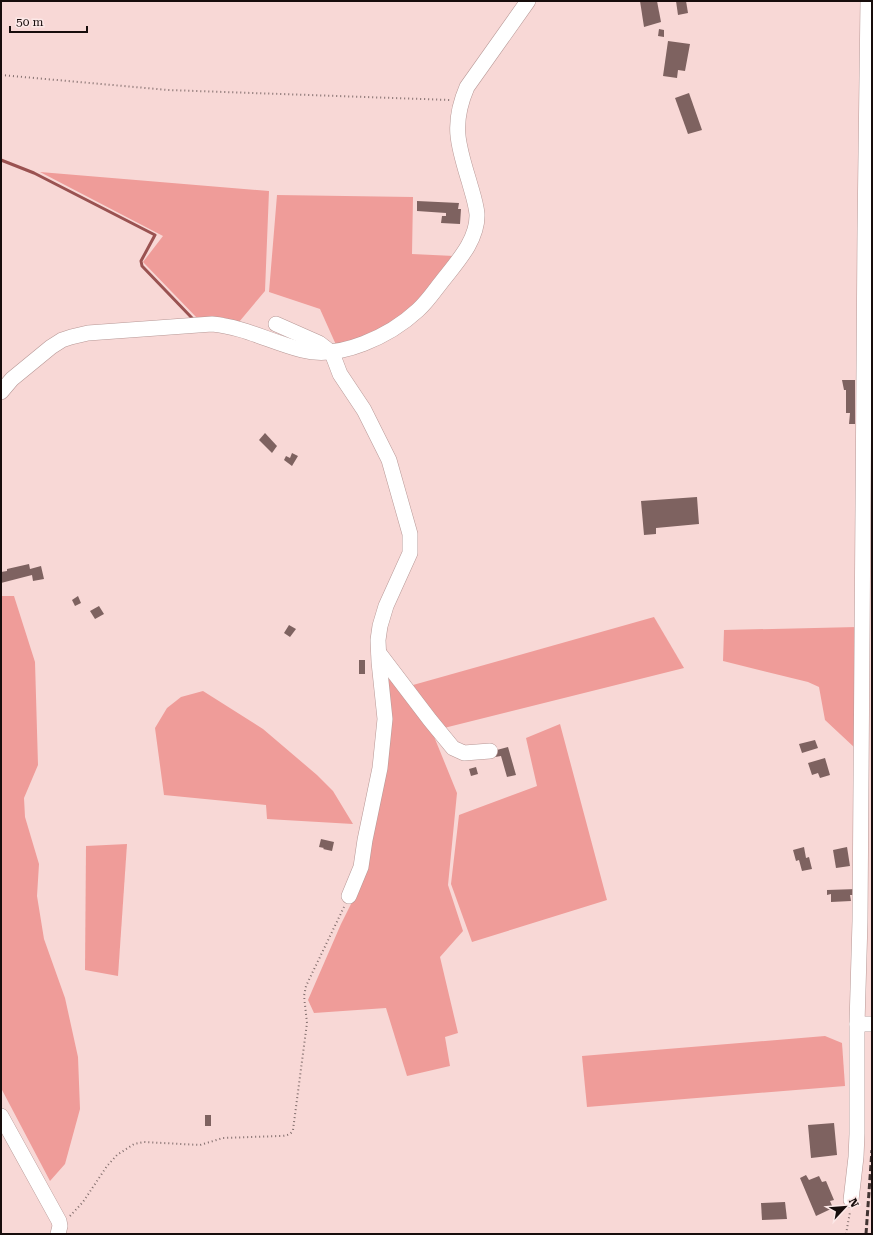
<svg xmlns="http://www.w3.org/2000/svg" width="873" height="1235" font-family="'Roboto Serif',serif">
  <rect width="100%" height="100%" fill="#f8d8d6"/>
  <!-- green -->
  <g fill="#ef9c99">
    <path d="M40 172 269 191 265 291 239 322 221 317 197 318 143 262 163 236Z"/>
    <path d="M277 195 413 197 412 254 454 256 419 304 373 335 337 347 320 309 269 292Z"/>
    <path d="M1 596H14L35 662 38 765 24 798 25 817 39 864 37 896 44 939 65 998 78 1057 80 1109 65 1164 50 1181 1 1088Z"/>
    <path d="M654 617 684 668 440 729 413 685Z"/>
    <path d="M857 627 855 748 825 720 819 687 808 682 723 661 724 630Z"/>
    <path d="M385 667 433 734 457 793 448 885 463 931 440 957 458 1033 445 1037 450 1066 407 1076 386 1008 314 1013 308 1000 341 924 367 872Z"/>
    <path d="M203 691 263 729 317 775 333 791 353 824 267 819 266 805 164 795 155 728 167 708 181 697Z"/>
    <path d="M560 724 607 900 472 942 451 884 459 815 537 786 526 738Z"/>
    <path d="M127 844 118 976 85 970 86 846Z"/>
    <path d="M825 1036 842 1043 845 1086 587 1107 582 1056Z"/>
  </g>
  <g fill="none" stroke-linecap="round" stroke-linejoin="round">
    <!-- stream -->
    <path stroke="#9a5251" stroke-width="3" d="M1 160 34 173 155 235 141 261 142 266 192 318"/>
  </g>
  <!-- building -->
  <g fill="#7e6260">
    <path d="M640 1H657L661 22 644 27Z"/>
    <path d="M676 1H686L688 13 678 15Z"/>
    <path d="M659 29 664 30V37L658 36Z"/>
    <path d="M668 41 690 44 685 71 678 70 677 78 663 76Z"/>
    <path d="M689 93 702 130 688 134 675 98Z"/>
    <path d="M417 201 459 203 458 209H461L460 224 441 223 442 216H446V213L417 211Z"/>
    <path d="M842 380H855V424H849L850 413H846V390H844Z"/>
    <path d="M265 433 277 446 272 453 259 440Z"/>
    <path d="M292 453 298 456 292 466 284 460 286 456 290 458Z"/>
    <path d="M697 497 699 524 656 528V534L644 535 641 501Z"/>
    <path d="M29 564 30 569 41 566 44 579 33 581 32 575 1 583V572L7 571V569Z"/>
    <path d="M78 596 81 603 75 606 72 600Z"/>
    <path d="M99 606 104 614 95 619 90 611Z"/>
    <path d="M289 625 296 629 290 637 284 633Z"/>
    <rect x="359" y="660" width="6" height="14"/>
    <path d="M815 740 818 748 802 753 799 744Z"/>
    <path d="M508 747 516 775 507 777 501 756 495 757 493 751Z"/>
    <path d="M825 758 830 775 820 778 818 773 812 775 808 763Z"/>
    <path d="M476 767 478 774 471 776 469 769Z"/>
    <path d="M321 839 334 842 332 851 323 849 324 848 319 847Z"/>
    <path d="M804 847 806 858 809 857 812 869 802 871 799 860 796 861 793 850Z"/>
    <path d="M847 847 850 866 836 868 833 850Z"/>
    <path d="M857 889V895H850L851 901 831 902V894L827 895V890Z"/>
    <rect x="205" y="1115" width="6" height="11"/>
    <path d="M834 1123 837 1155 811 1158 808 1125Z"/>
    <path d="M806 1175 809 1180 819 1176 822 1182 826 1181 834 1200 830 1201 833 1208 816 1216 800 1178Z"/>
    <path d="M785 1202 787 1219 762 1220 761 1203Z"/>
  </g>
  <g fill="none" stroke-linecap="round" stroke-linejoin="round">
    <!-- minor casing -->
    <g stroke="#b79896" stroke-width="16">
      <g id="minor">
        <path d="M276 324 319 343 332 353 340 374 364 410 389 460 410 534V553L386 606 380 626 378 640 379 662 385 719 380 768 365 840 361 867 349 896"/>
        <path d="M1 392 12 379 51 347 62 340 71 337 88 333 212 324C244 327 271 342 302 350 340 360 390 336 418 310 428 301 435 290 443 280 458 261 478 239 477 214 476 203 472 192 469 181 458 145 451 124 467 87L528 1"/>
        <path d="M379 653 430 720 453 748 464 753 490 751"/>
        <path d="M857 1024H872"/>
        <path d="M1 1116 59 1221 60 1226 58 1234"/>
        <path d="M851 1200 856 1157 857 1134V1024L860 921 865 230 868 1"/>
      </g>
    </g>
    <!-- path -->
    <g stroke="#816d6c" stroke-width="2" stroke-dasharray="1 3" stroke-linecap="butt">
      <path d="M1 75 168 90 450 100"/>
      <path d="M70 1216 83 1202 107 1166 117 1155 134 1144 144 1142 200 1145 223 1138 279 1136C285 1136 291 1135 293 1130L307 1023 304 996 306 986 344 907"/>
      <path d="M846 1234 850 1212"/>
    </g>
    <!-- minor -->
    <use href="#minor" stroke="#fff" stroke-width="15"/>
    <!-- rail -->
    <path stroke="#423432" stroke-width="3" stroke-dasharray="6 3" stroke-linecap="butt" d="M866 1234 872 1150"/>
  </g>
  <!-- border -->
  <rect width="873" height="1235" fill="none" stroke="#170d0c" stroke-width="4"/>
  <!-- north arrow -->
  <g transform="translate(845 1207) rotate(64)" stroke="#fce8e7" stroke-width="3" paint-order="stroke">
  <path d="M0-3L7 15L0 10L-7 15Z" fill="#170d0c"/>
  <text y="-6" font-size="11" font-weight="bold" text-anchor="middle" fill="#170d0c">N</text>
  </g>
  <!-- scale -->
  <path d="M10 26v6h77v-6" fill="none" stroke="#170d0c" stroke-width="2"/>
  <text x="16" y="26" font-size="12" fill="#170d0c" stroke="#fce8e7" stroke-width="3" paint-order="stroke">50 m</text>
</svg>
